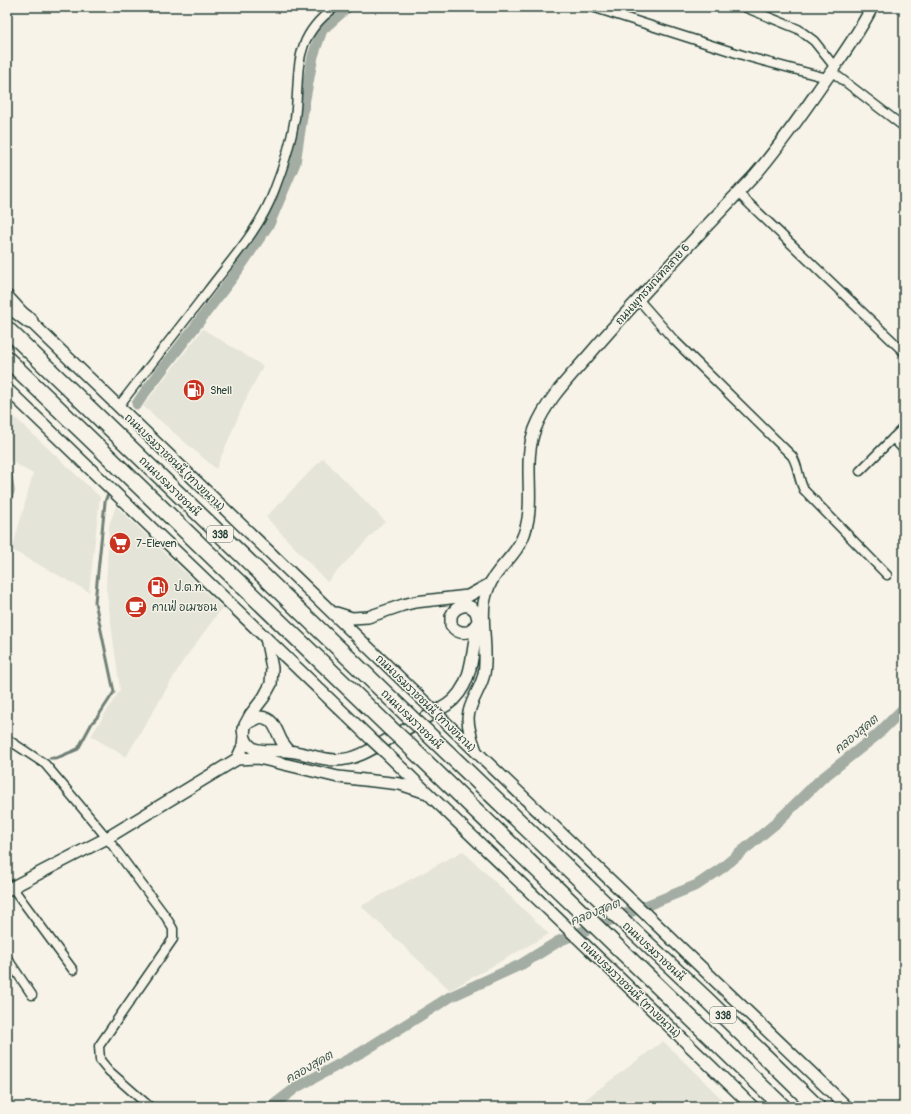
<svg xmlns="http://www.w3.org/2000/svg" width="911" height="1114" font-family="Pangolin,'Playpen Sans Thai',sans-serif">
  <rect width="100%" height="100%" fill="#f7f3e8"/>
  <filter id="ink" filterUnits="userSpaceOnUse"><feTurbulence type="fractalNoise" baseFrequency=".025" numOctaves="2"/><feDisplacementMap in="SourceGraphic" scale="8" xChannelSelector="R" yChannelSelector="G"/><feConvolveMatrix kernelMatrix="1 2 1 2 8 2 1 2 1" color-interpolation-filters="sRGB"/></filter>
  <g filter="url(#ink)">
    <!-- built -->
    <g fill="#e5e4d9">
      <path d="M203 329 263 366 245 401 216 469 143 406Z"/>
      <path d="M7 410 100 497 89 592 12 550 33 474 7 459Z"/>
      <path d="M323 458 385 521 327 582 266 517Z"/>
      <path d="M116 506 222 608 183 661 126 757 91 736 120 690 106 587 109 525Z"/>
      <path d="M463 851 549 934 450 990 361 906Z"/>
      <path d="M663 1041 730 1107H575Z"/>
    </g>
    <!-- water -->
    <path fill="#a4ada3" stroke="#6f8077" d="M7 474H12L14 491 7 518Z"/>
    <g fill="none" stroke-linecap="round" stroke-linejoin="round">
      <!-- stream -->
      <path stroke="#6f8077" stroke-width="3" d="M50 758H57L78 749 92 723 99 715 114 692 95 602 105 502 107 496"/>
      <!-- canal -->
      <g stroke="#a4ada3" stroke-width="11">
        <path d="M137 404 143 395 236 273 269 224 295 163 304 104 313 56 322 30 348 7"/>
        <path d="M271 1107 297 1087 362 1052 450 997 522 964 559 941 697 885 722 868 775 824 820 780 877 735 904 708"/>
      </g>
      <!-- street casing -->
      <g stroke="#1f3d34" stroke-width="11">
        <g id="street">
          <path d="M592 7 752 58 827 78"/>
          <path d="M744 7 798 29 814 41 834 66"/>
          <path d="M831 71 904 127"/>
          <path d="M738 193 904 352"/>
          <path d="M638 299 673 339 792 456C799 467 798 479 804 490L887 575"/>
          <path d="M118 407C148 368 178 330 207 292 231 260 260 229 274 191 283 168 291 143 295 118 301 71 290 40 335 7"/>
          <path d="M893 438 904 450"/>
          <path d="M860 471 904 427"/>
          <path d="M7 739 45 764 62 784 107 838 166 917 173 929V939L99 1046 100 1060 109 1071 150 1107"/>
          <path d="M12 887 73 970"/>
          <path d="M7 958 32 995"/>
        </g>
      </g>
      <!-- secondary casing -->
      <g stroke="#1f3d34" stroke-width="14">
        <g id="secondary">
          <path d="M7 296 30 321 429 706"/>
          <path d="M7 389 371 739"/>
          <path d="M336 613 352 618 368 617 403 605 415 602 468 596 490 584"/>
          <path d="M477 623 471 631C463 634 456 632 451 625V616C455 606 469 601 476 612 478 617 478 623 480 628"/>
          <path d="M442 719 847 1107"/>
          <path d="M246 724 260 717C274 718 276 730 281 740 283 744 286 747 289 751"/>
          <path d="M243 729C246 758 267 749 288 751 304 752 319 760 336 760 359 760 378 745 397 734 414 725 430 715 447 705 473 687 472 654 477 625"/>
          <path d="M476 751C472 740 468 730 468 718 469 702 481 689 484 674 488 650 481 626 484 603 485 597 487 591 489 586 496 569 515 557 522 539 538 504 521 465 535 429 547 398 574 373 595 348 646 289 700 233 754 176 782 144 805 109 829 75 844 53 860 31 872 7"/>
          <path d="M385 752 753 1107"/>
          <path d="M237 759 243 746 245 725 251 714 264 697 271 684 272 668 266 638"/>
          <path d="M7 890 107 838 237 759 258 758 267 760 338 777 400 784 424 792"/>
        </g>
      </g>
      <!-- highway casing -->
      <g stroke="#1f3d34" stroke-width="18">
        <g id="highway">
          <path d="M7 304 30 321"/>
          <path d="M7 329 410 717"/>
          <path d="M7 359 390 728"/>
          <path d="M424 730 627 925 707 1000 817 1107"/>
          <path d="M404 741 783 1107"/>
        </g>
      </g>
      <!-- street -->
      <use href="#street" stroke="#f7f3e8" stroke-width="8"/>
      <!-- secondary -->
      <use href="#secondary" stroke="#f7f3e8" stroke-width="11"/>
      <!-- highway -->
      <use href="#highway" stroke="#f7f3e8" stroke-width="15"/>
      <!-- secondary-bridge casing -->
      <g stroke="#1f3d34" stroke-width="14" stroke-linecap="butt">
        <g id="secondary-bridge">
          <path d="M429 706 442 719"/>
          <path d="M371 739 385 752"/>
        </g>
      </g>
      <!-- highway-bridge casing -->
      <g stroke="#1f3d34" stroke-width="18" stroke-linecap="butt">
        <g id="highway-bridge">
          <path d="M410 717 424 730"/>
          <path d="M390 728 404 741"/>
        </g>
      </g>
      <!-- secondary-bridge -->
      <use href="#secondary-bridge" stroke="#f7f3e8" stroke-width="11"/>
      <!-- highway-bridge -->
      <use href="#highway-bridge" stroke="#f7f3e8" stroke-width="15"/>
    </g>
  </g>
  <!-- icons -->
  <defs>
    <g id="fuel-disc" transform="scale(1.15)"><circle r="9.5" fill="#c8321e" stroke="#f7f3e8"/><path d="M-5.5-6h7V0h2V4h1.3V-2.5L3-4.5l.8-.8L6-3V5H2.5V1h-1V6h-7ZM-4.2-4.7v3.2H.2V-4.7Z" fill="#fff"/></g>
    <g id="supermarket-disc" transform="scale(1.15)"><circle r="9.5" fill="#c8321e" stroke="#f7f3e8"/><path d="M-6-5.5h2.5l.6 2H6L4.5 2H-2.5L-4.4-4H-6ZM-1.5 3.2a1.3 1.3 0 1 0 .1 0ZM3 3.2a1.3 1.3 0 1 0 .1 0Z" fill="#fff"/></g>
    <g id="cafe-disc" transform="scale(1.15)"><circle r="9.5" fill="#c8321e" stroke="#f7f3e8"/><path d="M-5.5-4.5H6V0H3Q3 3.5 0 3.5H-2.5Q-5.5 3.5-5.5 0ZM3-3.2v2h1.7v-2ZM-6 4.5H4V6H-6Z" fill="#fff"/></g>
  </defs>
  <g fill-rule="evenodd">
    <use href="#fuel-disc" x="194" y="390"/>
    <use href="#supermarket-disc" x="120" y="543"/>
    <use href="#fuel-disc" x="158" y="587"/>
    <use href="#cafe-disc" x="136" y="607"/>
  </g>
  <g text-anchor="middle" stroke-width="3" stroke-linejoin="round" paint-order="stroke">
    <!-- shield labels -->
    <g fill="#f7f3e8" stroke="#60746a" stroke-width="1">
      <rect x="207" y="526" width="26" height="16" rx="3"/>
      <rect x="710" y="1007" width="26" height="16" rx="3"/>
    </g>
    <g font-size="10" font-weight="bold" fill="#1f3d34">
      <text x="220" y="538">338</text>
      <text x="723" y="1019">338</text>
    </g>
    <!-- street labels -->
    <g font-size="11" fill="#1f3d34" stroke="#f7f3e8">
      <text transform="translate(652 284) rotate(-48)" y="4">ถนนพุทธมณฑลสาย 6</text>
      <text transform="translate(175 462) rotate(44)" y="4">ถนนบรมราชชนนี (ทางขนาน)</text>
      <text transform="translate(170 486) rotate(44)" y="4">ถนนบรมราชชนนี</text>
      <text transform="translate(426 703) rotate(44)" y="4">ถนนบรมราชชนนี (ทางขนาน)</text>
      <text transform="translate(412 719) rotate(44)" y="4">ถนนบรมราชชนนี</text>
      <text transform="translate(654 951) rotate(43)" y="4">ถนนบรมราชชนนี</text>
      <text transform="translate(631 989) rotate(44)" y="4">ถนนบรมราชชนนี (ทางขนาน)</text>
    </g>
    <!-- poi labels -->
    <g font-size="11" fill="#1f3d34" stroke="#f7f3e8" text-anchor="start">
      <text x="210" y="394">Shell</text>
      <text x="136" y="547">7-Eleven</text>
      <text x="174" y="591">ป.ต.ท.</text>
      <text x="152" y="611">คาเฟ่ อเมซอน</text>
    </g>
    <!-- water labels -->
    <g font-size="12" font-style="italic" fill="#405950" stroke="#f7f3e8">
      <text transform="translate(856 734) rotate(-40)" y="4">คลองสุคต</text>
      <text transform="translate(595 912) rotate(-22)" y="4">คลองสุคต</text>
      <text transform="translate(309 1067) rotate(-30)" y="4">คลองสุคต</text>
    </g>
  </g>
  <!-- margin -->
  <rect width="911" height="1114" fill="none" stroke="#f7f3e8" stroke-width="24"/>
  <rect x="12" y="12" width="887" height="1090" fill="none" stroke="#1f3d34" stroke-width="1.5" filter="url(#ink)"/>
</svg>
